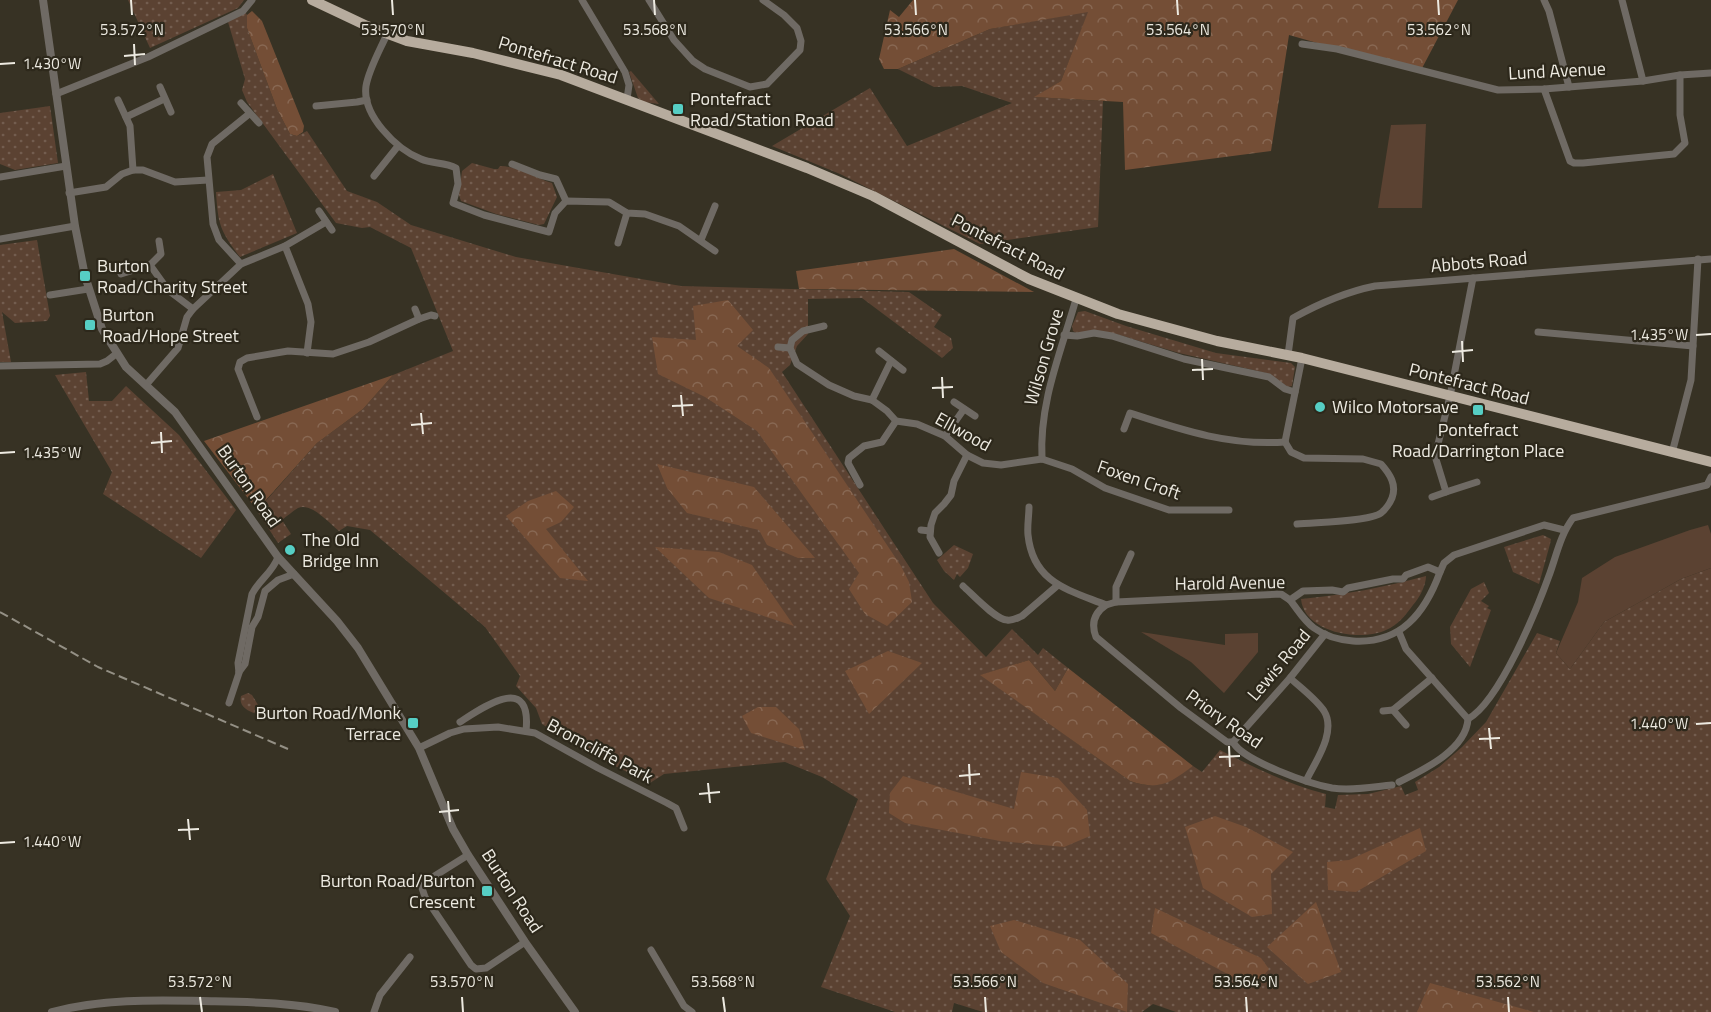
<svg xmlns="http://www.w3.org/2000/svg" width="1711" height="1012" font-family="'Titillium Web',sans-serif">
  <defs>
    <pattern id="grass-dots" width="8" height="8" patternUnits="userSpaceOnUse" patternTransform="scale(1.5)"><rect width="8" height="8" fill="#5b4232"/><path d="M2 2h.1M6 6h.1" fill="none" stroke="#735d4f" stroke-width="1.8" stroke-linecap="round"/></pattern>
    <pattern id="forest-crowns" width="20" height="18" patternUnits="userSpaceOnUse" patternTransform="scale(1.5)"><rect width="20" height="18" fill="#744e36"/><path d="M2 6a3 3 0 1 1 6 0M12 15a3 3 0 1 1 6 0" fill="none" stroke="#886853"/></pattern>
  </defs>
  <rect width="100%" height="100%" fill="#373224"/>
  <!-- grass -->
  <g fill="url(#grass-dots)">
    <path d="M128 0H244L238 8 150 48Z"/>
    <path d="M1089 11 1061 81 1035 97 1103 101 1098 227 980 244 840 174 772 146 870 88 907 146 1012 103 962 86 934 87 898 69 990 29Z"/>
    <path d="M245 12 247 15V28L277 109 290 134 297 136 307 131 347 191 377 202 411 225 516 257 681 286 909 292 942 315 934 327 951 338 953 348 942 358 862 298 808 299V334L797 346 790 365 782 372 933 603 986 657 1012 629 1038 655 1043 648 1068 668 1055 691 1029 660 981 675 1130 781C1160 791 1168 782 1193 766L1202 772 1220 750C1255 768 1288 784 1326 794L1325 807 1335 809 1338 795 1368 794 1401 786 1405 795 1418 790 1415 782 1439 767 1462 747 1486 722 1537 633 1560 641 1556 653 1570 669 1604 622 1681 579 1711 568V1012H1176L1153 1004 1142 1012H983L954 1003 952 1012H895L821 987 850 916 826 879 858 799 822 777 785 762 664 774 650 783 580 749 542 724 536 708 516 686 520 676 485 627 370 530 347 526 339 531C329 523 311 502 298 508 293 511 287 516 282 520L291 534 278 543 257 511 317 443 363 409 393 375 453 351 411 248 370 227 362 228 336 223 247 102 242 90 245 79 228 22Z"/>
    <path d="M631 71 659 104 644 102 638 98 629 72Z"/>
    <path d="M50 106 58 163 15 170 0 164V113Z"/>
    <path d="M472 163 494 169H498L500 166C518 166 535 178 552 183L557 197 544 224 539 225 496 214 461 201 459 195 462 171Z"/>
    <path d="M273 174 297 233 240 257C220 231 218 224 216 192L241 190Z"/>
    <path d="M37 240 50 316 47 321 15 323 2 312 11 362H0V245Z"/>
    <path d="M1085 311 1126 326 1216 353 1291 363 1295 367 1292 386 1288 387 1266 373 1179 353 1116 334 1092 331 1076 333 1073 331 1072 326 1078 312Z"/>
    <path d="M86 372 89 401H112L126 386 179 435 236 510 201 558 103 494 112 472 55 375Z"/>
    <path d="M1543 535 1551 539 1550 544 1539 584 1513 572 1504 547Z"/>
    <path d="M954 545 973 554 968 568 960 577 957 574 954 580 944 571 937 560Z"/>
    <path d="M1426 576C1426 586 1419 598 1413 605 1405 616 1398 625 1386 630 1361 642 1304 633 1301 599 1345 595 1384 587 1426 576Z"/>
    <path d="M1484 582 1489 593 1481 601 1489 606 1487 608 1491 610 1470 667 1451 644 1450 627 1471 589Z"/>
    <path d="M248 693 252 695 263 713 262 716C252 712 238 709 241 696Z"/>
  </g>
  <!-- forest -->
  <g fill="url(#forest-crowns)">
    <path d="M913 0H1458L1420 72 1289 35 1271 151 1125 170 1123 102 1034 97 1061 81 1088 12 990 29 898 69H884L879 59 890 10 899 17Z"/>
    <path d="M252 11 262 21 304 126 303 132 297 136 290 134 277 109 247 28V15Z"/>
    <path d="M954 249 1034 292 799 289 796 271Z"/>
    <path d="M728 300 753 330 737 346 769 368 901 566 909 582 912 602 887 626 865 614 849 589 859 573 757 431 705 397 658 374 652 337 696 340 693 306Z"/>
    <path d="M393 375 363 409 317 443 257 510 204 441Z"/>
    <path d="M657 464 754 487 815 558H798L767 545 759 530 687 513 667 488Z"/>
    <path d="M556 491 574 507 561 522 546 529 588 581 560 578 506 516 528 501Z"/>
    <path d="M655 547 719 552 752 565 794 626 709 598Z"/>
    <path d="M888 651 922 663 869 714 845 671Z"/>
    <path d="M1029 660 1055 691 1068 668 1193 766C1170 783 1159 791 1130 781L980 675Z"/>
    <path d="M758 707H776L799 729 805 750 751 733 742 716Z"/>
    <path d="M1021 772 1058 778 1087 810 1090 836 1064 847 1000 841 905 823 889 813 890 793 903 776 1014 809Z"/>
    <path d="M1215 816 1246 827 1293 852 1271 874 1272 914 1252 917 1203 888 1185 827Z"/>
    <path d="M1420 828 1426 851 1356 892 1328 890 1327 862 1349 860Z"/>
    <path d="M1316 902 1341 972 1308 984 1267 947Z"/>
    <path d="M1155 908 1261 958 1269 969 1260 980 1248 985 1151 933Z"/>
    <path d="M1014 920 1080 940 1128 984 1127 1012 1043 983 1001 952 990 926Z"/>
    <path d="M1430 983 1534 1012H1417Z"/>
  </g>
  <!-- garden -->
  <g fill="#5b4232">
    <path d="M1426 124 1422 208H1378L1391 125Z"/>
    <path d="M1708 525 1711 534V568L1681 579 1604 622 1570 669 1556 653 1578 602 1582 578 1615 557 1690 530Z"/>
    <path d="M1141 632 1225 645V634L1258 633V652L1224 693 1191 662Z"/>
  </g>
  <g fill="none" stroke-linecap="round" stroke-linejoin="round">
    <!-- minor -->
    <g stroke="#6f6a64" stroke-width="7">
      <path d="M582 0 625 72 629 85 627 99"/>
      <path d="M649 0 674 40 693 61 705 69 750 87 767 84 800 50 801 41 797 28 784 15 763 0"/>
      <path d="M1544 0 1549 11 1569 87"/>
      <path d="M1622 0 1643 81"/>
      <path d="M387 34C380 50 369 69 366 86 362 115 396 149 421 159 432 164 445 162 456 168L458 184 453 203 484 215 549 232 555 213 566 201 609 202 627 213 645 214 679 226 715 251"/>
      <path d="M1302 44 1337 49 1498 90 1544 89 1643 81 1680 75 1711 73"/>
      <path d="M160 87 171 112"/>
      <path d="M1544 89 1570 161 1574 163H1583L1674 154 1685 143 1680 115V75"/>
      <path d="M56 94 148 57 243 11 252 0"/>
      <path d="M118 100 130 126 133 170"/>
      <path d="M241 103 259 123"/>
      <path d="M316 106 357 102 367 100"/>
      <path d="M126 117 164 99"/>
      <path d="M512 164 540 175 556 179 566 201"/>
      <path d="M374 176 398 146"/>
      <path d="M0 177 66 166"/>
      <path d="M69 193 106 187 122 174 133 170H143L175 182 208 180"/>
      <path d="M319 211 332 230"/>
      <path d="M0 239 75 226"/>
      <path d="M701 240 715 206"/>
      <path d="M618 243 627 213"/>
      <path d="M285 246 308 304 311 322 307 353"/>
      <path d="M241 264 219 240 213 224 207 157 212 144 249 114"/>
      <path d="M150 265 168 290 193 309"/>
      <path d="M121 274 150 265 161 254 159 241"/>
      <path d="M1473 278 1450 396 1435 456 1446 492 1477 482"/>
      <path d="M50 295 88 289"/>
      <path d="M415 309 419 319"/>
      <path d="M824 326 803 331 792 340 790 348 797 364 829 385 854 396 872 400 887 411 896 421 917 424 945 436 967 455 983 463 1001 465 1042 459 1072 469 1105 488 1169 510H1229"/>
      <path d="M1538 332 1693 346"/>
      <path d="M1064 335 1077 336 1094 333 1112 336 1184 359 1269 377 1285 389 1295 392"/>
      <path d="M778 347 790 348"/>
      <path d="M879 351 903 370"/>
      <path d="M1288 355 1293 318C1320 303 1345 292 1375 286L1711 259"/>
      <path d="M0 366 100 364 107 361 116 354"/>
      <path d="M146 385 178 348 187 317 193 309 241 264 285 246 326 222"/>
      <path d="M872 400 891 361"/>
      <path d="M954 402 975 416"/>
      <path d="M257 417 238 369 240 362 247 358 288 351 333 354 369 342 419 319 431 315 435 316"/>
      <path d="M1124 429 1130 413C1182 430 1229 446 1285 442"/>
      <path d="M945 436 964 409"/>
      <path d="M1285 442 1291 452 1304 458 1363 459 1381 464C1390 474 1397 485 1392 498 1390 503 1385 510 1381 513 1369 522 1314 522 1297 524"/>
      <path d="M1285 442 1302 358"/>
      <path d="M1672 453 1691 380 1698 259"/>
      <path d="M1042 459C1039 402 1061 352 1076 299"/>
      <path d="M860 485 848 463 849 458 864 446 882 442 896 421"/>
      <path d="M1432 497 1446 492"/>
      <path d="M1029 507C1029 516 1027 526 1028 535 1033 583 1069 590 1106 605L1116 602 1281 594 1290 600 1303 591 1332 590 1343 592 1348 588 1393 579H1403L1406 575 1428 567 1440 572 1444 563 1454 555 1544 525 1564 530"/>
      <path d="M921 530 930 531"/>
      <path d="M939 553 930 537 931 525 935 513 944 504 951 495 954 481 967 455"/>
      <path d="M963 586C973 595 996 620 1007 620 1013 621 1017 618 1022 616L1058 585"/>
      <path d="M1290 600C1298 610 1304 621 1314 628 1325 636 1340 640 1353 641 1401 644 1425 613 1440 572"/>
      <path d="M1116 602V587L1131 554"/>
      <path d="M1106 605C1094 613 1091 624 1096 637L1181 708 1227 742H1233C1243 761 1310 784 1332 788 1352 791 1372 787 1392 785"/>
      <path d="M1399 632 1406 649 1468 719"/>
      <path d="M239 672 245 664 252 627 258 617 265 591 278 580 294 574"/>
      <path d="M1290 678C1301 688 1316 699 1324 711 1337 732 1315 762 1306 781"/>
      <path d="M229 703 239 673 238 663 252 594C259 580 273 572 278 557"/>
      <path d="M1393 710 1432 678"/>
      <path d="M1383 711 1393 710 1406 725"/>
      <path d="M460 722C485 706 532 673 526 731"/>
      <path d="M1233 742 1290 678 1325 634"/>
      <path d="M419 748 450 733 464 729 498 727 535 733 598 768 667 803 676 808 684 828"/>
      <path d="M1399 782C1423 770 1466 750 1468 719 1500 701 1537 609 1550 573 1557 553 1561 534 1573 518L1707 485 1711 477"/>
      <path d="M468 855 425 882 422 888 425 897 471 965 476 969 486 968 525 942"/>
      <path d="M651 950 684 1006 692 1012"/>
      <path d="M374 1012 380 995 410 957"/>
    </g>
    <!-- tertiary -->
    <g stroke="#6f6a64" stroke-width="8">
      <path d="M43 0 75 226 85 276 102 329 126 367 175 412 278 557 337 621 358 648 419 748 453 829 468 855 525 942 575 1012"/>
      <path d="M52 1012C101 999 152 1000 203 1001 248 1002 291 1002 335 1012"/>
    </g>
    <!-- trunk -->
    <path stroke="#b7ac9e" stroke-width="10" d="M312 0 367 26 407 41 473 53 561 75 807 168 873 196 1029 279 1118 314 1217 341 1302 358 1711 462"/>
    <!-- rail -->
    <path stroke="#949085" stroke-width="2" stroke-dasharray="9 4.5" stroke-linecap="butt" d="M0 612 98 667 288 749"/>
  </g>
  <!-- ticks -->
  <path fill="none" stroke="#edeae1" stroke-width="2" d="M131 0 132 15M392 0 393 15M654 0 655 15M915 0 916 15M1177 0 1178 15M1438 0 1439 15M134 44 135 65M124 56 145 54M0 64 15 63M1696 335 1711 334M1462 341 1463 362M1452 352 1473 350M1202 359 1203 380M1192 370 1213 369M942 377 943 398M932 388 953 387M681 395 683 416M672 406 693 405M421 413 423 434M411 425 432 423M161 432 162 453M151 443 172 441M0 453 15 452M1696 724 1711 723M1489 728 1491 749M1479 739 1500 738M1229 746 1230 767M1219 757 1240 756M969 764 970 785M959 776 980 774M708 783 710 803M699 794 720 792M448 801 450 822M439 812 459 810M188 819 190 840M178 830 199 829M0 843 15 842M200 997 202 1012M462 997 463 1012M723 997 725 1012M985 997 986 1012M1246 997 1247 1012M1508 997 1509 1012"/>
  <!-- markers -->
  <g fill="#56cec4" stroke="#2d281b" stroke-width="2">
    <rect x="672" y="103" width="12" height="12" rx="3"/>
    <rect x="79" y="270" width="12" height="12" rx="3"/>
    <rect x="84" y="319" width="12" height="12" rx="3"/>
    <circle cx="1320" cy="407" r="6"/>
    <rect x="1472" y="404" width="12" height="12" rx="3"/>
    <circle cx="290" cy="550" r="6"/>
    <rect x="407" y="717" width="12" height="12" rx="3"/>
    <rect x="481" y="885" width="12" height="12" rx="3"/>
  </g>
  <g text-anchor="middle" stroke-width="4.5" stroke-linejoin="round" paint-order="stroke">
    <!-- street labels -->
    <g font-size="18" fill="#edeae1" stroke="#2d281b">
      <text transform="translate(558 60) rotate(17)" y="6">Pontefract Road</text>
      <text transform="translate(1557 71) rotate(-3)" y="6">Lund Avenue</text>
      <text transform="translate(1008 247) rotate(27)" y="6">Pontefract Road</text>
      <text transform="translate(1479 262) rotate(-5)" y="6">Abbots Road</text>
      <text transform="translate(1044 357) rotate(-74)" y="6">Wilson Grove</text>
      <text transform="translate(1469 384) rotate(14)" y="6">Pontefract Road</text>
      <text transform="translate(963 432) rotate(29)" y="6">Ellwood</text>
      <text transform="translate(1139 480) rotate(19)" y="6">Foxen Croft</text>
      <text transform="translate(249 486) rotate(55)" y="6">Burton Road</text>
      <text transform="translate(1230 583) rotate(-1)" y="6">Harold Avenue</text>
      <text transform="translate(1279 665) rotate(-50)" y="6">Lewis Road</text>
      <text transform="translate(1224 719) rotate(35)" y="6">Priory Road</text>
      <text transform="translate(600 751) rotate(28)" y="6">Bromcliffe Park</text>
      <text transform="translate(512 891) rotate(57)" y="6">Burton Road</text>
    </g>
    <!-- poi labels -->
    <g font-size="18" fill="#edeae1" stroke="#2d281b" text-anchor="start">
      <text x="690" y="105">Pontefract<tspan x="690" dy="21">Road/Station Road</tspan></text>
      <text x="97" y="272">Burton<tspan x="97" dy="21">Road/Charity Street</tspan></text>
      <text x="102" y="321">Burton<tspan x="102" dy="21">Road/Hope Street</tspan></text>
      <text x="1332" y="413">Wilco Motorsave</text>
      <text x="1478" y="436" text-anchor="middle">Pontefract<tspan x="1478" dy="21">Road/Darrington Place</tspan></text>
      <text x="302" y="546">The Old<tspan x="302" dy="21">Bridge Inn</tspan></text>
      <text x="401" y="719" text-anchor="end">Burton Road/Monk<tspan x="401" dy="21">Terrace</tspan></text>
      <text x="475" y="887" text-anchor="end">Burton Road/Burton<tspan x="475" dy="21">Crescent</tspan></text>
    </g>
  </g>
  <g font-size="15" text-anchor="middle" fill="#edeae1" stroke="#2d281b" stroke-width="4.5" stroke-linejoin="round" paint-order="stroke">
    <text x="132" y="35">53.572°N</text>
    <text x="393" y="35">53.570°N</text>
    <text x="655" y="35">53.568°N</text>
    <text x="916" y="35">53.566°N</text>
    <text x="1178" y="35">53.564°N</text>
    <text x="1439" y="35">53.562°N</text>
    <text x="52" y="69">1.430°W</text>
    <text x="1659" y="340">1.435°W</text>
    <text x="52" y="458">1.435°W</text>
    <text x="1659" y="729">1.440°W</text>
    <text x="52" y="847">1.440°W</text>
    <text x="200" y="987">53.572°N</text>
    <text x="462" y="987">53.570°N</text>
    <text x="723" y="987">53.568°N</text>
    <text x="985" y="987">53.566°N</text>
    <text x="1246" y="987">53.564°N</text>
    <text x="1508" y="987">53.562°N</text>
  </g>
</svg>
